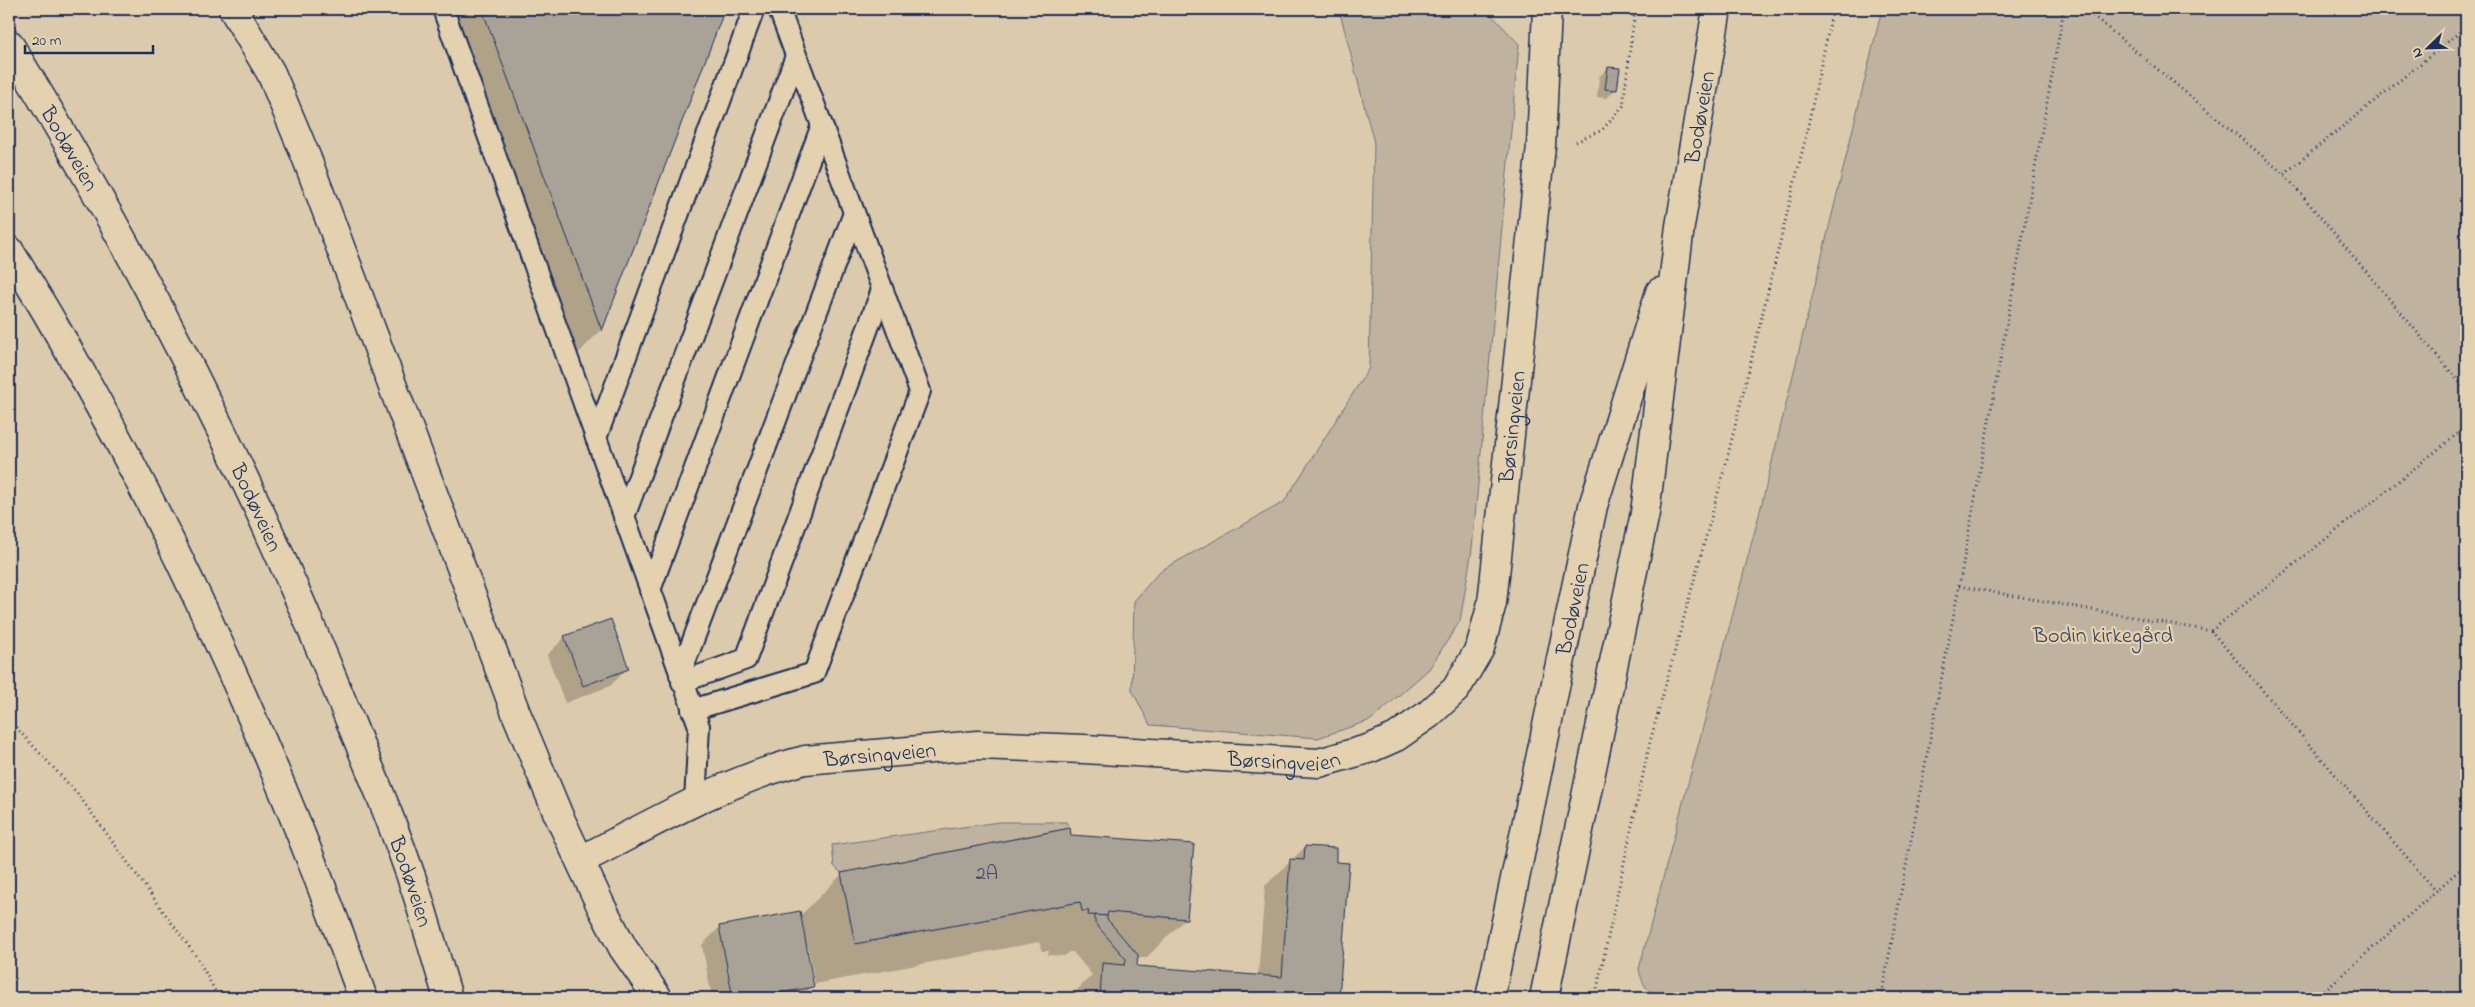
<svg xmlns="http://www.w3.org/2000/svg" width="2475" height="1007" font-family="'Indie Flower',sans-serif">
  <rect width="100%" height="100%" fill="#dbcbac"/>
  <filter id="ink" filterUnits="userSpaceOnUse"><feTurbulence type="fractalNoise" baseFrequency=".02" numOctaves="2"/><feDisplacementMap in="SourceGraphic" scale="10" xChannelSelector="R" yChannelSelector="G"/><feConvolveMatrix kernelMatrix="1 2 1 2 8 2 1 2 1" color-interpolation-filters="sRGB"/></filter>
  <g filter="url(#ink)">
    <!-- green -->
    <g fill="#bfb3a0" stroke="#6d717f">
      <path d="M1339 9H1486L1519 44 1472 549 1460 621 1429 669 1371 720 1318 738 1150 725 1132 690 1134 601 1160 571 1284 502 1369 368 1374 143Z"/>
      <path d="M1882 9H2466V998H1668C1648 991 1644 991 1639 969L1760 511Z"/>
      <path d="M999 822H1066L1070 828 841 873 834 866 832 845Z"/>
    </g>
    <!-- shadow -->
    <g fill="#0003">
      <path d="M439 9H723L601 330 570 362Z"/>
      <path d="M1608 68 1616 89 1607 98 1597 97 1599 77Z"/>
      <path d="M565 637 628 668 610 686 565 703 547 655Z"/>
      <path d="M1070 836 1186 918 1146 958H1137L1136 967 1258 976 1265 886 1305 847 1334 863 1348 865 1338 998H1076L1077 990 1092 975 1073 952H1069L1065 956 1048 955 1049 951H1042L1039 942 815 984 808 947H805L813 986 801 998H712L702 945 720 927 800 916 842 874Z"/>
    </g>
    <!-- building -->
    <g fill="#a9a297" stroke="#1b2f5e">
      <path d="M482 9H725L602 331Z"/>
      <path d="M1608 67 1620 68 1617 90 1605 89Z"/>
      <path d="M611 619 629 669 583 686 564 636Z"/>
      <path d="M1070 828 1071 835 1194 844 1187 919 1108 912 1107 916 1088 915 1089 911H1082L1080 902 855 944 841 873Z"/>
      <path d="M1305 846 1336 848V862L1349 863 1339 998H1100L1102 963 1125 965 1126 959 1095 923V915L1107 916V919L1138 955 1137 966 1282 977 1290 859 1304 860Z"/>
      <path d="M800 911 814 987 752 998H733L719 926Z"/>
    </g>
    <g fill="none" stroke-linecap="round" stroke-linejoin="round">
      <!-- service casing -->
      <g stroke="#1b2f5e" stroke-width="24">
        <g id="service">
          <path d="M443 9 699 726 695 802"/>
          <path d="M596 438 754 9"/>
          <path d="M624 517 796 56"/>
          <path d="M650 590 822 125"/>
          <path d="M680 675 854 213"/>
          <path d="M682 682 746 659 882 290"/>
          <path d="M692 710 814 673 920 391 779 9"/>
        </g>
      </g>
      <!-- minor casing -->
      <g stroke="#1b2f5e" stroke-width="31">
        <g id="minor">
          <path d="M233 9 271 73 307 159 516 713 558 814 601 906 623 948 658 998"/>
          <path id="s1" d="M581 860C654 823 725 780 805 760L978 745 1084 749 1319 763 1371 748 1396 737 1429 714 1456 689 1480 648 1492 603 1541 146 1547 9"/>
        </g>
      </g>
      <!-- primary casing -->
      <g stroke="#1b2f5e" stroke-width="31">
        <g id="primary">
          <path id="s2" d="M1490 998 1593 506 1660 292"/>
          <path id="s3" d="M1544 998 1645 513 1680 226 1717 9"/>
        </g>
      </g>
      <!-- trunk casing -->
      <g stroke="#1b2f5e" stroke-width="31">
        <g id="trunk">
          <path id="s4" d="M9 44C137 254 249 471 341 699 368 764 396 830 418 897 428 930 438 964 448 998"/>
          <path d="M9 250C154 485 270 738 363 998"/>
        </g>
      </g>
      <!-- path -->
      <g stroke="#1b2f5e" stroke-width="3" stroke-dasharray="1 4" stroke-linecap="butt">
        <path d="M2085 9 2284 174 2466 390"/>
        <path d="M1576 142 1602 130 1623 106 1635 9"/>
        <path d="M2284 174 2466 27"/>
        <path d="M1959 586 2211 631 2436 891"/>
        <path d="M2211 631 2466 427"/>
        <path d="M9 720 77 793 198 959 219 998"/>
        <path d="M1595 998 1650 742 1726 463 1804 144 1833 9"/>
        <path d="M1881 998 1959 586 2064 9"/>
        <path d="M2317 998 2466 864"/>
      </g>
      <!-- service -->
      <use href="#service" stroke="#e3d1af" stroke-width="20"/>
      <!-- minor -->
      <use href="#minor" stroke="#e3d1af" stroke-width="28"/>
      <!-- primary -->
      <use href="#primary" stroke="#e3d1af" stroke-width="28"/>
      <!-- trunk -->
      <use href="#trunk" stroke="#e3d1af" stroke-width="28"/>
    </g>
  </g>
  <g text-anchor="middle" stroke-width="4.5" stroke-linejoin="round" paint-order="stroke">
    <!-- number labels -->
    <g font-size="20" fill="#3e4c6c">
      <text x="987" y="879">2A</text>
    </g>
    <!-- street labels -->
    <g font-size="22" fill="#1b2f5e" stroke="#e3d1af">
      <text dy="8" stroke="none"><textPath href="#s3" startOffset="895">Bodøveien</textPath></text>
      <text dy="8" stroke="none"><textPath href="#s4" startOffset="121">Bodøveien</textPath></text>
      <text dy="8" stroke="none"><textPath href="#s1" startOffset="1191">Børsingveien</textPath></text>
      <text dy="8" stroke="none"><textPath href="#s4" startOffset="526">Bodøveien</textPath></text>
      <text dy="8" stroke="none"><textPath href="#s2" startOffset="398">Bodøveien</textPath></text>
      <text dy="8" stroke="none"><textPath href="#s1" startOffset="321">Børsingveien</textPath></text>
      <text dy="8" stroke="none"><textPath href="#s1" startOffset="726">Børsingveien</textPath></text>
      <text dy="8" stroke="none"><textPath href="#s4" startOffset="931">Bodøveien</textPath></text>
    </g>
    <!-- park labels -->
    <g font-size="22" fill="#344368" stroke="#e3d1af">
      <text x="2103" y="642">Bodin kirkegård</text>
    </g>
  </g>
  <!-- margin -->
  <rect width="2475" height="1007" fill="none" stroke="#e3d1af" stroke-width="30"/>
  <rect x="15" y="15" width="2445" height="977" fill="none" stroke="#1b2f5e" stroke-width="2" filter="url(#ink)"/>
  <!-- north arrow -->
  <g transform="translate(2428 48) rotate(247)" stroke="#e3d1af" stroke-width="4" paint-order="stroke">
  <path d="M0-4L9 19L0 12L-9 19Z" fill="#1b2f5e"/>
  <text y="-8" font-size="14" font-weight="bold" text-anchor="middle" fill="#1b2f5e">N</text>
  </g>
  <!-- scale -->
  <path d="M25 45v8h128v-8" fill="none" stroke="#1b2f5e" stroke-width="2.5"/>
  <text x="32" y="45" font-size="15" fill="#1b2f5e" stroke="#e3d1af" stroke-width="4" paint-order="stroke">20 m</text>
</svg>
